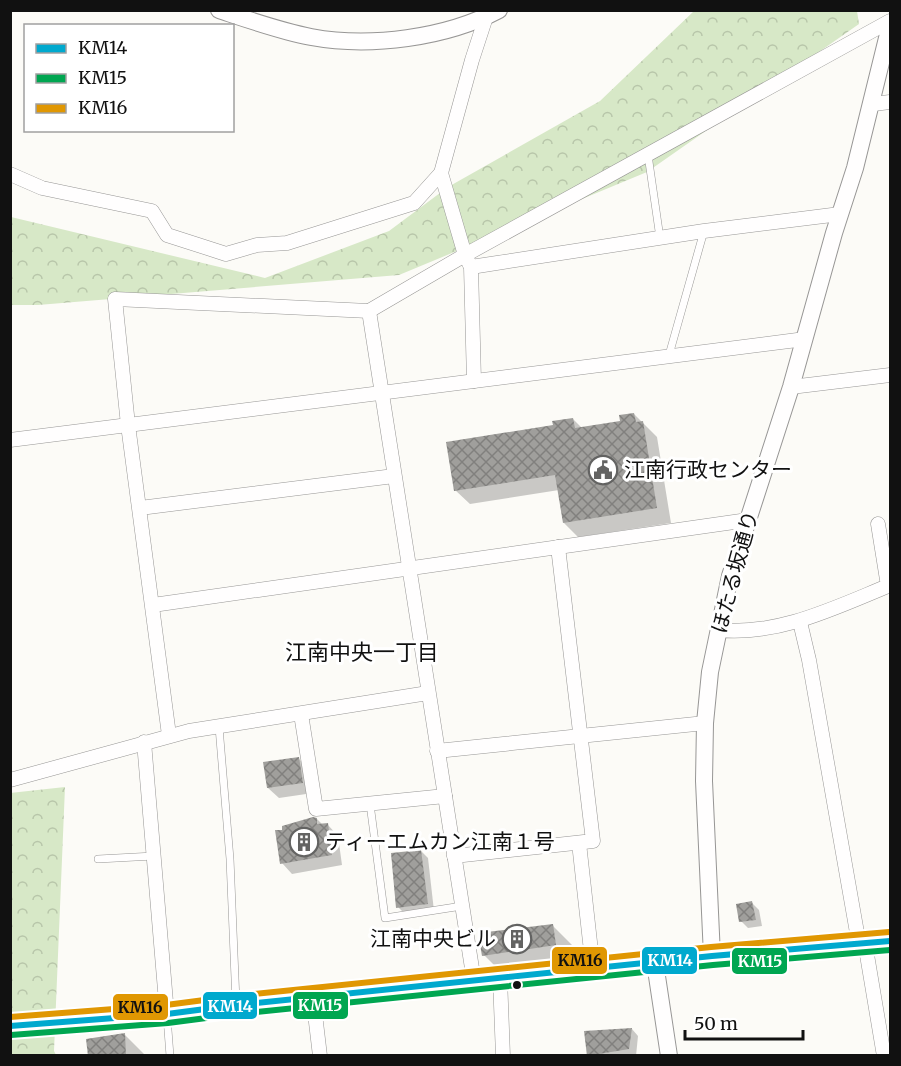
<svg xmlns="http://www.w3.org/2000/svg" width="901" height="1066" font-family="Merriweather,'Noto Sans JP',serif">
  <defs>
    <pattern id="forest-crowns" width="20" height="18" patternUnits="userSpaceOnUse" patternTransform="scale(1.5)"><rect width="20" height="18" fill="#d7e8c7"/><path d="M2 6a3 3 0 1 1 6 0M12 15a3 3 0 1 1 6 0" fill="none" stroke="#b8c6aa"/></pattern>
    <pattern id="building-cross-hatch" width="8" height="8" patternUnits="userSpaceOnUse" patternTransform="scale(1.5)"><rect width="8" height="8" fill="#a09f9c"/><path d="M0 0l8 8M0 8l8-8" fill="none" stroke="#81807e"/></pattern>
  </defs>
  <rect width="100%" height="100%" fill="#fcfbf7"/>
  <!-- forest -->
  <g fill="url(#forest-crowns)">
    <path d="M694 11H857L859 24 647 172 399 275 38 305H11V217L265 278 389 231 448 187 600 101Z"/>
    <path d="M65 787 54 1051 56 1055H11L10 793Z"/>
  </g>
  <!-- shadow -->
  <g fill="#0003">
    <path d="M634 414 657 437 671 523 578 537 564 523 559 490 470 504 455 490 554 426 573 419 582 428 621 422Z"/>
    <path d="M298 758 309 769 313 793 279 798 268 788Z"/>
    <path d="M317 819 323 825H328L338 836 342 865 292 874 282 863Z"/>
    <path d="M421 851 428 858 434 911 405 914 398 907Z"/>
    <path d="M752 903 759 910 762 926 748 928 741 921Z"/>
    <path d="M552 925 573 946 576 966 505 976 484 955Z"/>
    <path d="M632 1029 638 1036 636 1056H589Z"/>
    <path d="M125 1035 146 1056H90Z"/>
  </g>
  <!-- building -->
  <g fill="url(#building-cross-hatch)">
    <path d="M634 413 636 422 643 421 657 508 563 523 555 475 454 491 446 442 553 425 552 421 573 418 575 428 620 421 619 415Z"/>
    <path d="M299 757 303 783 267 788 263 762Z"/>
    <path d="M313 817 317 818V824L328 823 332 855 280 864 275 830H282V826Z"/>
    <path d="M421 850 428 904 396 908 391 853Z"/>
    <path d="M752 901 756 920 739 922 736 904Z"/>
    <path d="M553 924 556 945 482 956 478 933Z"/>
    <path d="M632 1028 629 1049 587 1056 584 1031Z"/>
    <path d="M125 1033 126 1056H88L86 1039Z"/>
  </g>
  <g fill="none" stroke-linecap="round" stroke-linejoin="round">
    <!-- service casing -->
    <g stroke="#979695" stroke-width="8">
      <g id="service">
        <path d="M648 155 660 238"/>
        <path d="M669 355 704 231"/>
        <path d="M219 727 230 859 236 1002"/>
        <path d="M370 804 385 918 462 906"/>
        <path d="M98 859 154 856"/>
        <path d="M167 1017 170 1056"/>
      </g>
    </g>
    <!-- minor casing -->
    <g stroke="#979695" stroke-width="15">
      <g id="minor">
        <path d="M873 104 890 102"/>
        <path d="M441 173 465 255 471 267 474 381"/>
        <path d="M10 174 42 188 152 211 167 235 226 254 257 245 287 243 414 203 441 173 472 60 486 17"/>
        <path d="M471 267 704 231 840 214"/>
        <path d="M369 311 465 255 890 21"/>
        <path d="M791 387 890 375"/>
        <path d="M10 440 805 339"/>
        <path d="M140 508 394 476"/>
        <path d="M153 605 748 520"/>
        <path d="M800 622 809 660 859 944"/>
        <path d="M718 630C778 636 834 608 888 586L878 524"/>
        <path d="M301 714 316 809 445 796"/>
        <path d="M169 735 128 425 115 299 369 311 474 981"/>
        <path d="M144 742 167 1014"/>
        <path d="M437 751 705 723"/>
        <path d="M10 780 189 731 428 693"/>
        <path d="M579 843 593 969"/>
        <path d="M454 856 593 841 558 547"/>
        <path d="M865 943 884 1056"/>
        <path d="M500 978 503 1056"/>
        <path d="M313 997 320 1056"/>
      </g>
    </g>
    <!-- tertiary casing -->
    <g stroke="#979695" stroke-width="18">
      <g id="tertiary">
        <path d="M219 10C249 20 280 31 311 37 370 48 446 38 499 10"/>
        <path d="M712 956 704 781 705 723 710 672 730 576 791 387 834 233 855 168 890 26"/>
        <path d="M655 963 669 1056"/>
      </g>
    </g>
    <!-- primary casing -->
    <g stroke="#848482" stroke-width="22">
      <path id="primary" d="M10 1026 167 1014 236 1005 712 956 890 941"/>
    </g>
    <!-- service -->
    <use href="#service" stroke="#fffefe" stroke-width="7"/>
    <!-- minor -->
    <use href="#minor" stroke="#fffefe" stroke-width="14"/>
    <!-- tertiary -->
    <use href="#tertiary" stroke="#fffefe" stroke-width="16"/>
    <!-- primary -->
    <use href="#primary" stroke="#ece8dd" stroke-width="21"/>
    <!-- bus-1 casing -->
    <g stroke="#fff" stroke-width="10">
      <path id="bus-1" d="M10 1026 167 1014 236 1005 712 956 890 941"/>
    </g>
    <!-- bus-2 casing -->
    <g stroke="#fff" stroke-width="10">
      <path id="bus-2" d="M11 1035 168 1023 237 1014 713 965 890 950"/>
    </g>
    <!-- bus-3 casing -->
    <g stroke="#fff" stroke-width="10">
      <path id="bus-3" d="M10 1017 166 1005 235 996 711 947 889 932"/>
    </g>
    <!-- bus-1 -->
    <use href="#bus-1" stroke="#00a9ce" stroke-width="6"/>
    <!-- bus-2 -->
    <use href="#bus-2" stroke="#00a651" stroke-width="6"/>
    <!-- bus-3 -->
    <use href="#bus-3" stroke="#e09702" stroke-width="6"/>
  </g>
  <!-- icons -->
  <defs>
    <g id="civic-ring" transform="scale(1.5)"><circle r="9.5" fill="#fff" stroke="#636362" stroke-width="1.5"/><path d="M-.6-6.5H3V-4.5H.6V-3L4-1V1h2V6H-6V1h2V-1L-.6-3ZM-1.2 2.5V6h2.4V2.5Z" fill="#636362"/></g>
    <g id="building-ring" transform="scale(1.5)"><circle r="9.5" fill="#fff" stroke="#636362" stroke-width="1.5"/><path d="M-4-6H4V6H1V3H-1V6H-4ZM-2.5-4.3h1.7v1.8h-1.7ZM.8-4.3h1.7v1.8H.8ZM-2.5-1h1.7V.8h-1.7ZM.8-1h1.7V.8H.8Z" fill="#636362"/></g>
  </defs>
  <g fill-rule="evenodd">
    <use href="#civic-ring" x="603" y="470"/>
    <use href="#building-ring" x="304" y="842"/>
    <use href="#building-ring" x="517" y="939"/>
  </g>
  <!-- markers -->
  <circle fill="#111" stroke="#fff" stroke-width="2" cx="517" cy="985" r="5"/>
  <g text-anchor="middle" stroke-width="6" stroke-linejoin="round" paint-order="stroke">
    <!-- poi labels -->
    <g font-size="21" fill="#111" stroke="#fff" text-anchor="start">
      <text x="624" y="477">江南行政センター</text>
      <text x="325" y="849">ティーエムカン江南１号</text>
      <text x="496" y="946" text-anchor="end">江南中央ビル</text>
    </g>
    <!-- street labels -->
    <g font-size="21" fill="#111" stroke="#fff">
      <text transform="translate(735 572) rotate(-75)" y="7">ほたる坂通り</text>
    </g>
    <!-- neighbourhood labels -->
    <g font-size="22" fill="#111" stroke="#fff">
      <text x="362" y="660">江南中央一丁目</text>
    </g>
  </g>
  <g stroke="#fff" stroke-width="2">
    <rect x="641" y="946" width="57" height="29" rx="6" fill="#00a9ce"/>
    <rect x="551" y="946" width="57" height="29" rx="6" fill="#e09702"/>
    <rect x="731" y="947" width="57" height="28" rx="6" fill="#00a651"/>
    <rect x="292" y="991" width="57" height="29" rx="6" fill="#00a651"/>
    <rect x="202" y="991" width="56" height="29" rx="6" fill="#00a9ce"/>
    <rect x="112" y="993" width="57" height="28" rx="6" fill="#e09702"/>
  </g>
  <g font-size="16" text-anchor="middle" font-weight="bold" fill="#fff">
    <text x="670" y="966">KM14</text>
    <text x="760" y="967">KM15</text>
    <text x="320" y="1011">KM15</text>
    <text x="230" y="1012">KM14</text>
  </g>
  <g font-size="16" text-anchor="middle" font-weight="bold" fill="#111">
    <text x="580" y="966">KM16</text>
    <text x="140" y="1013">KM16</text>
  </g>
  <!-- border -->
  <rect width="901" height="1066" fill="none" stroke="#111111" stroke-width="24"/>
  <!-- legend -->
  <rect x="24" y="24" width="210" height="108" fill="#ffffff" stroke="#a0a0a0" stroke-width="1.5"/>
  <rect x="36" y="44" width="30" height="9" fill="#00a9ce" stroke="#a0a0a0" stroke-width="1.5"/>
  <text x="78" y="54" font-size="18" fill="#111111">KM14</text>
  <rect x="36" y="74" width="30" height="9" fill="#00a651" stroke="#a0a0a0" stroke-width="1.5"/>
  <text x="78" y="84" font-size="18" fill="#111111">KM15</text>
  <rect x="36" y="104" width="30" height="9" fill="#e09702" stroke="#a0a0a0" stroke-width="1.5"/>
  <text x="78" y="114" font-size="18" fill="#111111">KM16</text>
  <!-- scale -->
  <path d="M685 1030v9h118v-9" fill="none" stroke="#111111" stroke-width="3"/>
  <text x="694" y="1030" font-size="18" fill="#111111" stroke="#ffffff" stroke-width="4.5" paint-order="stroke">50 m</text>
</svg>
